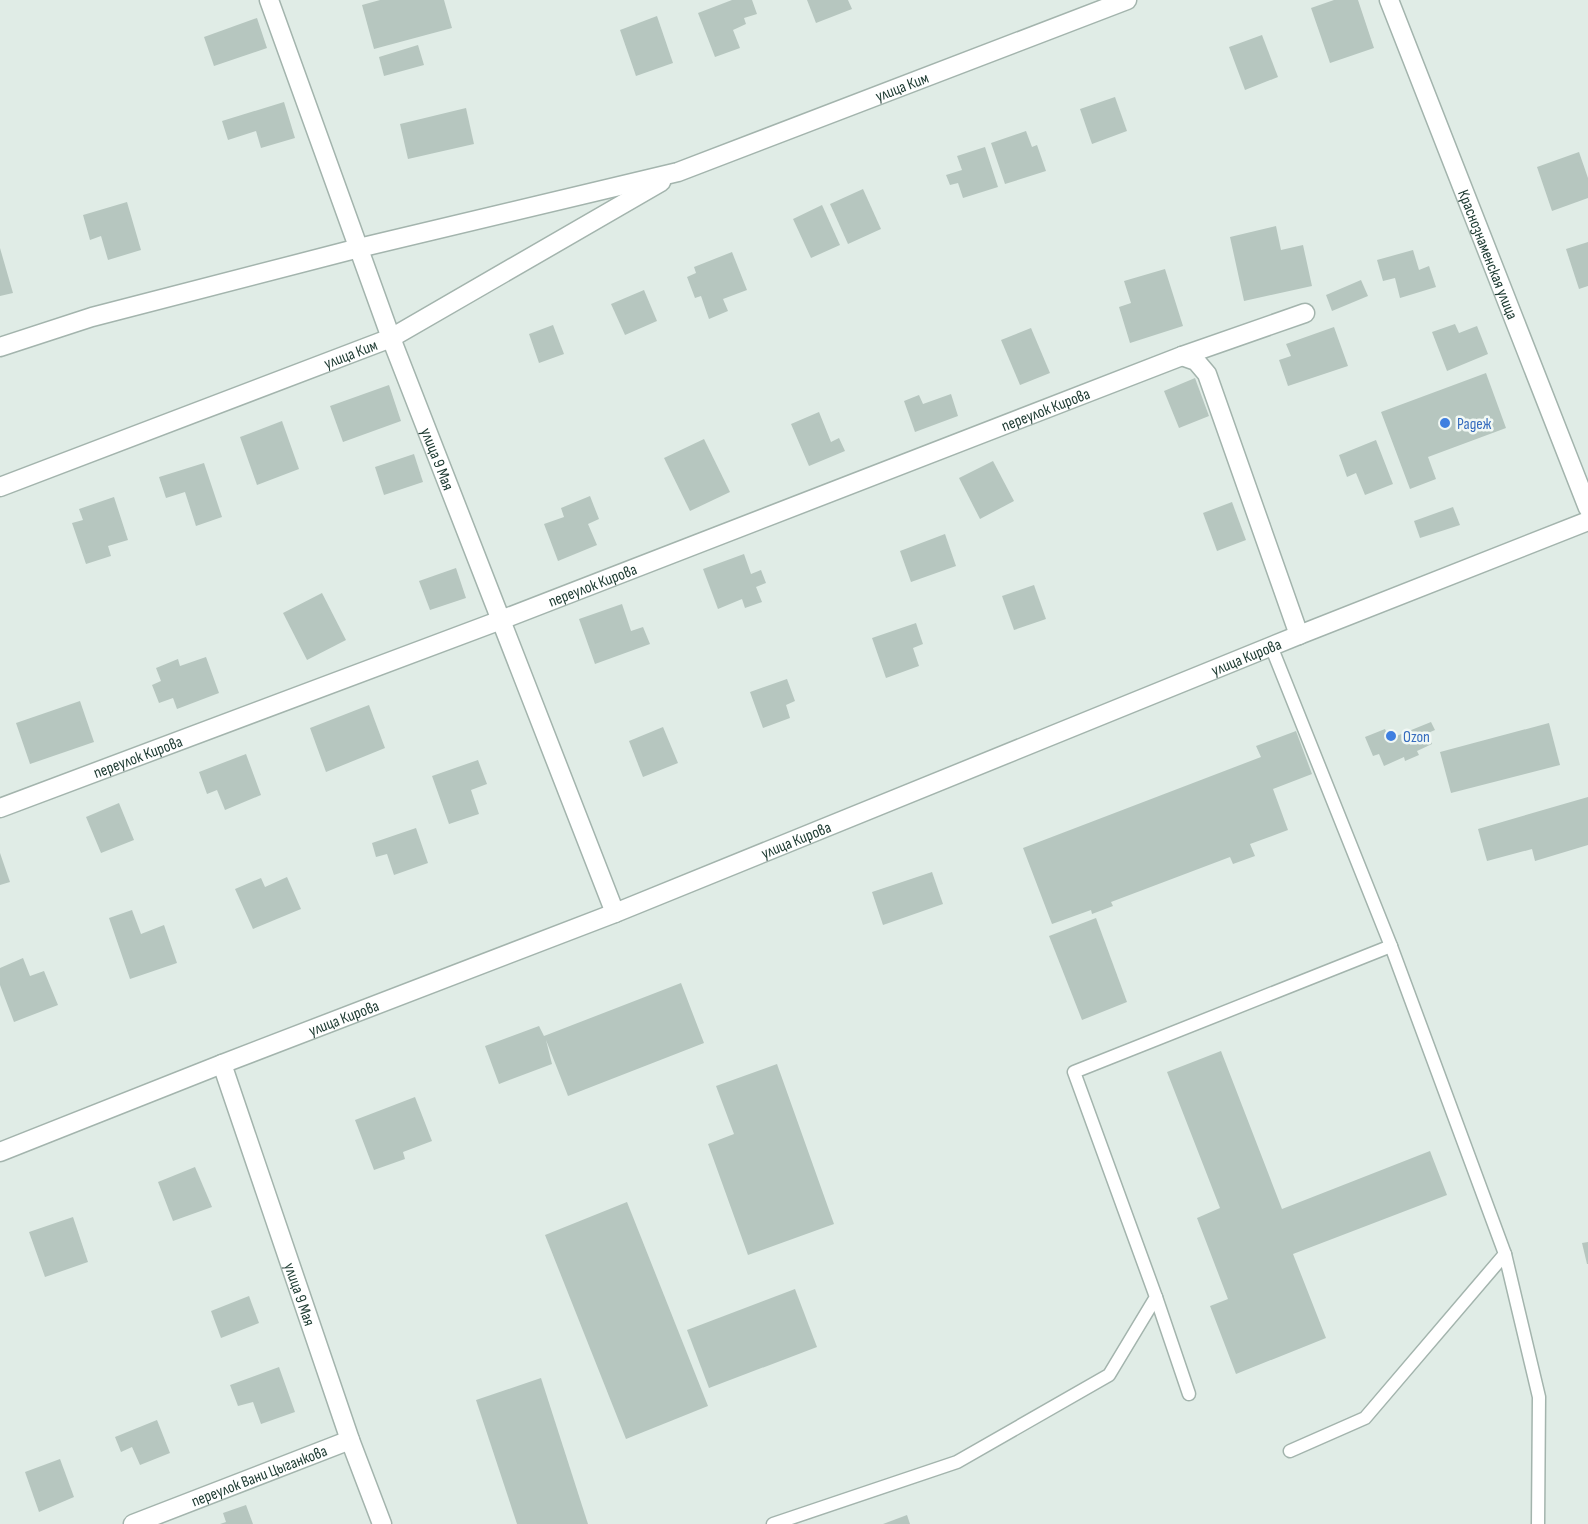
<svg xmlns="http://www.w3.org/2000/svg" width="1588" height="1524" font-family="'Sofia Sans Condensed',sans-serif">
  <rect width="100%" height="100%" fill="#e0ece6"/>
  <!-- building -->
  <g fill="#b6c6bf">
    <path d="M380 0H444L452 28 374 49 362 5Z"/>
    <path d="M732 0H752L757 14 744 18 746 24 733 30 740 48 715 57 698 13Z"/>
    <path d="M807 0H848L852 9 816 23Z"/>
    <path d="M1334 0H1358L1374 48 1330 63 1311 8Z"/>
    <path d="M657 16 673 63 636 76 620 30Z"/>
    <path d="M257 18 267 48 214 66 204 37Z"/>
    <path d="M1262 35 1278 77 1245 90 1229 47Z"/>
    <path d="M418 45 424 65 384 76 379 57Z"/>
    <path d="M1115 97 1127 131 1092 144 1080 109Z"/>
    <path d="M284 102 295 138 261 148 256 131 228 140 222 121Z"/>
    <path d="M466 108 474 144 408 159 400 124Z"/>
    <path d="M1026 131 1032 147 1037 145 1046 171 1005 184 991 143Z"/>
    <path d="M985 147 998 187 963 198 958 183 950 185 946 175 962 170 957 156Z"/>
    <path d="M1579 152 1588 178V198L1552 211 1537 167Z"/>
    <path d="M863 189 881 229 848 244 830 204Z"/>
    <path d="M127 202 141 250 108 260 101 236 90 240 83 215Z"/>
    <path d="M822 205 840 245 811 258 793 219Z"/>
    <path d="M1276 226 1281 250 1303 245 1312 286 1244 301 1230 237Z"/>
    <path d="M1588 242V286L1579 289 1566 249Z"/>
    <path d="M0 248 13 293 0 296Z"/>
    <path d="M1413 250 1419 270 1429 266 1436 287 1400 298 1395 278 1383 281 1377 260Z"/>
    <path d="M732 252 747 290 723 299 728 311 709 319 701 296 695 298 687 277 696 273 694 267Z"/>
    <path d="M1165 269 1183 326 1130 343 1119 307 1131 303 1124 281Z"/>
    <path d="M1361 280 1368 296 1332 311 1326 295Z"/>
    <path d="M644 290 657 321 625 335 611 304Z"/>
    <path d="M1455 324 1459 333 1477 326 1488 354 1447 371 1432 332Z"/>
    <path d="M553 325 564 354 539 363 529 334Z"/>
    <path d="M1334 327 1348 366 1288 386 1279 360 1291 356 1286 344Z"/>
    <path d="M1031 328 1050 373 1020 385 1001 340Z"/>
    <path d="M1486 373 1506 428 1428 457 1436 479 1410 489 1381 412Z"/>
    <path d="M1195 378 1209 416 1179 428 1164 391Z"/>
    <path d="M389 385 401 421 343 442 330 406Z"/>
    <path d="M951 394 958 416 915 432 904 401 919 395 923 404Z"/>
    <path d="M819 412 831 442 839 438 845 451 809 466 791 424Z"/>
    <path d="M282 421 299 469 257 485 240 437Z"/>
    <path d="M704 439 730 492 690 511 664 458Z"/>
    <path d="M1376 440 1393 484 1365 495 1356 473 1347 477 1339 455Z"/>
    <path d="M414 454 423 482 384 495 375 467Z"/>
    <path d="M993 461 1014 501 980 519 959 478Z"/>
    <path d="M204 463 222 517 196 526 185 492 166 498 159 477Z"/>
    <path d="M590 496 599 519 588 524 597 545 558 561 544 524 564 517 561 508Z"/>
    <path d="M114 497 128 540 108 546 111 556 86 564 72 523 83 520 79 509Z"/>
    <path d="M1232 502 1246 540 1217 551 1203 513Z"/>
    <path d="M1453 507 1460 525 1420 538 1414 521Z"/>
    <path d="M945 534 956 566 911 582 900 551Z"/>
    <path d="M744 554 751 574 761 570 766 583 756 587 762 602 745 608 742 599 718 609 703 569Z"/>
    <path d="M456 568 466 598 430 610 419 581Z"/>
    <path d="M1034 585 1046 619 1014 630 1002 596Z"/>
    <path d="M322 593 346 640 307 660 283 613Z"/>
    <path d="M622 604 631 631 643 627 650 644 595 664 579 619Z"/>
    <path d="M916 623 923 644 913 648 919 666 886 678 872 638Z"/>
    <path d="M206 657 219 693 177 709 173 698 159 703 152 685 161 681 156 668 178 659 180 666Z"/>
    <path d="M787 679 795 701 786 705 790 718 763 728 750 692Z"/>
    <path d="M80 701 94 742 30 764 16 723Z"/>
    <path d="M369 705 385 748 326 772 310 728Z"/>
    <path d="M1431 722 1435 730 1428 733 1432 744 1417 751 1419 755 1405 761 1404 757 1384 766 1379 754 1373 756 1365 737 1385 729 1389 739Z"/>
    <path d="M1549 723 1560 765 1451 793 1440 752Z"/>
    <path d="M663 727 678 763 643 777 629 741Z"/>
    <path d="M1296 731 1312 774 1273 789 1288 830 1250 844 1255 856 1233 864 1230 857 1111 902 1113 906 1092 914 1091 910 1052 924 1023 848 1261 757 1256 746Z"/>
    <path d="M246 754 261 795 225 810 217 790 207 794 199 772Z"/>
    <path d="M478 760 487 784 471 790 479 814 449 824 432 776Z"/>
    <path d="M1588 797V845L1535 861 1532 849 1487 861 1478 829Z"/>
    <path d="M119 803 134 840 101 853 86 817Z"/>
    <path d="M416 828 428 863 394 875 387 854 376 857 372 843Z"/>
    <path d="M0 853 10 882 0 885Z"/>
    <path d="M932 872 943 904 883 925 872 892Z"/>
    <path d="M287 877 301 909 253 929 235 889 261 878 265 887Z"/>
    <path d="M132 910 141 934 164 925 177 963 130 979 109 918Z"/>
    <path d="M1096 918 1127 1002 1082 1020 1049 936Z"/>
    <path d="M23 958 30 976 44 971 58 1005 14 1022 0 985V968Z"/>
    <path d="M681 983 704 1043 568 1096 546 1040 552 1064 499 1084 485 1046 539 1026 544 1036Z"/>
    <path d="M1221 1051 1282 1209 1430 1151 1447 1195 1293 1254 1326 1338 1236 1374 1210 1306 1228 1299 1197 1218 1220 1208 1167 1072Z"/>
    <path d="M777 1064 834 1224 748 1255 708 1144 734 1134 716 1086Z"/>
    <path d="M415 1097 432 1141 403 1152 405 1159 374 1170 355 1120Z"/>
    <path d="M195 1167 212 1207 173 1221 158 1182Z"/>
    <path d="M627 1202 708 1406 626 1439 545 1235Z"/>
    <path d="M73 1217 88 1262 45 1277 29 1232Z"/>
    <path d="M1588 1242V1264H1587L1582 1243Z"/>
    <path d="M795 1289 817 1347 709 1388 687 1330Z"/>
    <path d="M249 1296 259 1323 221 1338 211 1311Z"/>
    <path d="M279 1367 295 1412 261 1424 253 1402 238 1406 230 1385Z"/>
    <path d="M541 1378 588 1524H517L476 1400Z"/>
    <path d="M157 1420 170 1453 140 1465 132 1447 121 1452 115 1437Z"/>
    <path d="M60 1459 74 1497 39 1512 25 1472Z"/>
    <path d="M246 1505 253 1524H220L226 1522 223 1513Z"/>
    <path d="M907 1515 910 1524H883Z"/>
  </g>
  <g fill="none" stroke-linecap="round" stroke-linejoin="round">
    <!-- service casing -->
    <g stroke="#a3b4ad" stroke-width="15">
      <g id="service">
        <path d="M1505 1254 1539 1397 1538 1524"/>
        <path d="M1156 1297 1189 1394"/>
        <path d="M1290 1451 1365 1418 1505 1254 1391 946"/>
        <path d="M773 1524 957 1462 1109 1375 1156 1297 1074 1072 1391 946 1271 646"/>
      </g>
    </g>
    <!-- minor casing -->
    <g stroke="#a3b4ad" stroke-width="21">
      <g id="minor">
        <path id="s1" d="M269 0 391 338 615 913"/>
        <path id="s2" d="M1389 0 1588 508"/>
        <path id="s3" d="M0 347 92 317 359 248 678 172 1127 0"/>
        <path d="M1182 356 1196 361 1207 374 1299 635"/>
        <path id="s4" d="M0 487 391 338 661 182"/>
        <path id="s5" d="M0 808 501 620 1182 356 1305 313"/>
        <path id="s6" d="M222 1064 350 1440 382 1524"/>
        <path id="s7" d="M133 1524 350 1440"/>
      </g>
    </g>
    <!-- tertiary casing -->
    <g stroke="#a3b4ad" stroke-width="21">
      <g id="tertiary">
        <path id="s8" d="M0 1152 222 1064 615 913 1299 635 1588 521"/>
      </g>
    </g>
    <!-- service -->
    <use href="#service" stroke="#fff" stroke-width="12"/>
    <!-- minor -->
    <use href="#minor" stroke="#fff" stroke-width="18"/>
    <!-- tertiary -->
    <use href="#tertiary" stroke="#fff" stroke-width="18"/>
  </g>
  <!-- markers -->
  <g fill="#3f7fe0" stroke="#f1f8f4" stroke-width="2">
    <circle cx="1445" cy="423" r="6"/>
    <circle cx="1391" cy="736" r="6"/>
  </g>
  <g text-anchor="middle" stroke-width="5" stroke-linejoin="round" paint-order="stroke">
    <!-- street labels -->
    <g font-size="16" fill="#203d34" stroke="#f1f8f4">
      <text dy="6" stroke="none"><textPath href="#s3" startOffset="940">улица Ким</textPath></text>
      <text dy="6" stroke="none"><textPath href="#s2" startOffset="273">Краснознаменская улица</textPath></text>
      <text dy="6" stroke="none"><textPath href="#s4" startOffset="375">улица Ким</textPath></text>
      <text dy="6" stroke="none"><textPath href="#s5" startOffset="1119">переулок Кирова</textPath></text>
      <text dy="6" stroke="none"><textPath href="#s1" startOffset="489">улица 9 Мая</textPath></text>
      <text dy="6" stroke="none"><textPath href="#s5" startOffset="633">переулок Кирова</textPath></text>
      <text dy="6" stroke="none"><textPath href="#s8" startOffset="1341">улица Кирова</textPath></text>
      <text dy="6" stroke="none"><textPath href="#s5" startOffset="147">переулок Кирова</textPath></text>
      <text dy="6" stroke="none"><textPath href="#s8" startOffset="855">улица Кирова</textPath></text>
      <text dy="6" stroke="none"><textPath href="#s8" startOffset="369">улица Кирова</textPath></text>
      <text dy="6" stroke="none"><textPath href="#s6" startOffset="243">улица 9 Мая</textPath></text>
      <text dy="6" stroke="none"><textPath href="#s7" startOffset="135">переулок Вани Цыганкова</textPath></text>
    </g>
    <!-- shop labels -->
    <g font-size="16" fill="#366cbe" stroke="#f1f8f4" text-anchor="start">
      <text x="1457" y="429">Радеж</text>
      <text x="1403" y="742">Ozon</text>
    </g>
  </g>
</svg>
